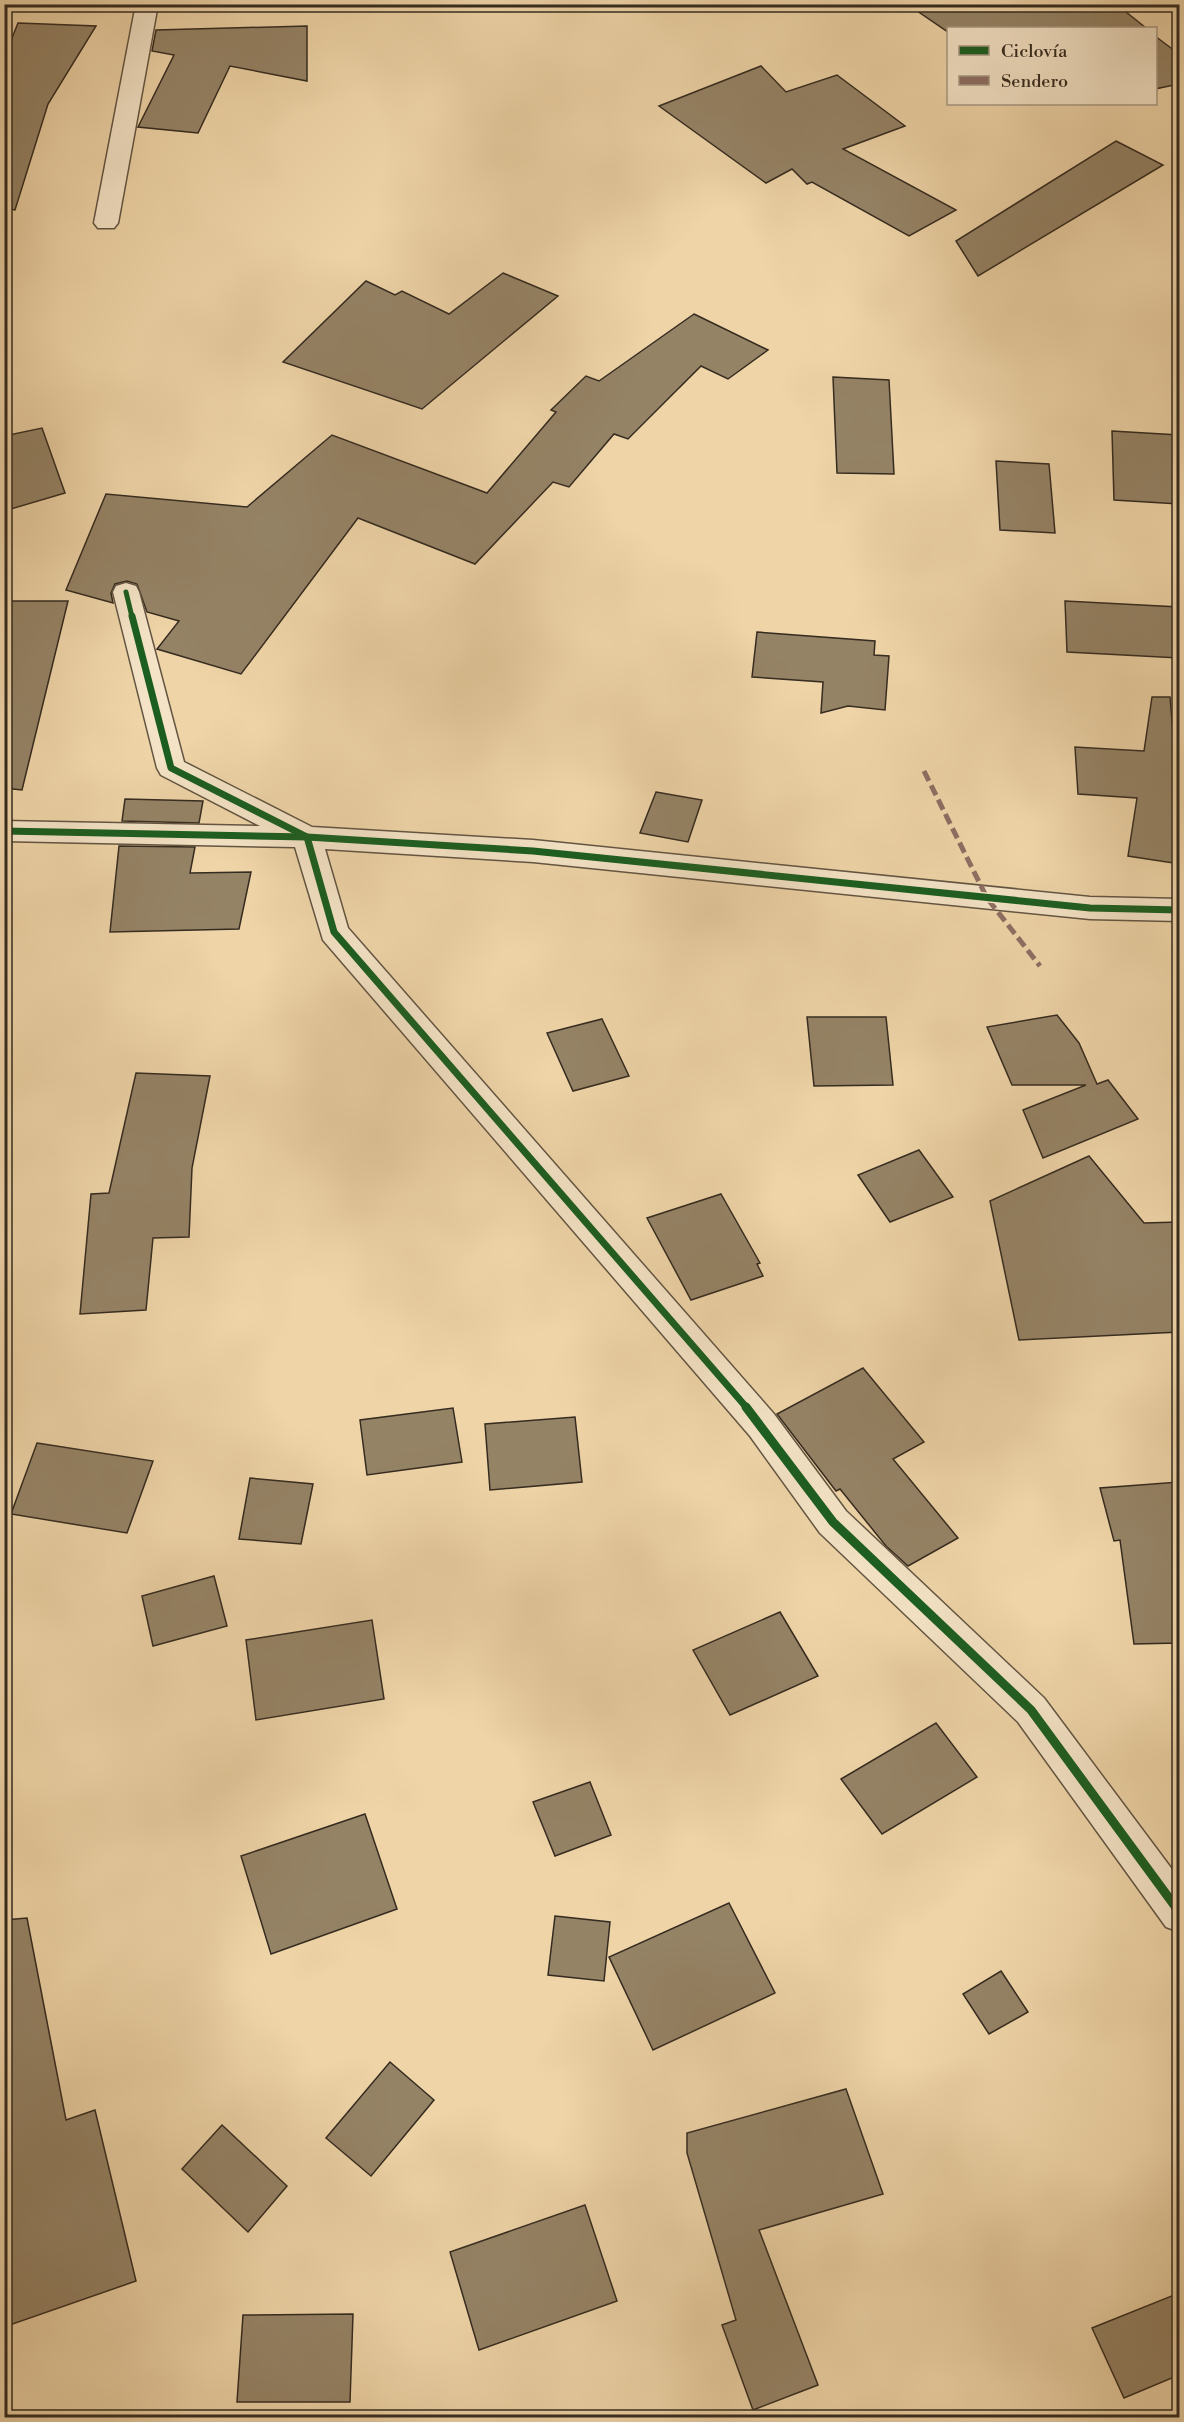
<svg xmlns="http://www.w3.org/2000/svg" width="1184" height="2422" font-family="'Libre Bodoni',serif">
  <rect width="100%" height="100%" fill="#eed4a7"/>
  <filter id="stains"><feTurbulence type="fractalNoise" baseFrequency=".00333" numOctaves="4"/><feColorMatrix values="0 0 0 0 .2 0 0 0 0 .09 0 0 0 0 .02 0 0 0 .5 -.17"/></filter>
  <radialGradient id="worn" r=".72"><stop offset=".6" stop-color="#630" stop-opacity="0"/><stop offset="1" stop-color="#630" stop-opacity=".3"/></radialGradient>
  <!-- building -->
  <g fill="#958366" stroke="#352b20" stroke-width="1.5">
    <path d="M907 4H1116L1146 28H948V32Z"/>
    <path d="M18 23 96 26 48 104 15 210 4 208V58Z"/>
    <path d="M307 26V81L230 66 198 133 138 127 174 55 152 51 156 30Z"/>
    <path d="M1155 36 1179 54V84L1155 89Z"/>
    <path d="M761 66 786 92 837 75 905 126 843 149 956 210 909 236 812 182 807 184 792 169 766 183 659 106Z"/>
    <path d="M1116 141 1163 165 978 276 956 241Z"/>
    <path d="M503 273 558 296 422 409 283 362 366 281 395 295 402 291 449 314Z"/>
    <path d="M694 314 768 350 728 379 701 366 628 439 614 434 569 487 553 482 475 564 358 518 241 674 157 649 179 621 147 612 137 584 127 581 115 584 111 593 113 603 66 590 106 494 247 507 332 435 487 493 556 412 551 410 586 376 599 381Z"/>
    <path d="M833 377 889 380 894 474 837 473Z"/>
    <path d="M42 428 65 493 4 511V436Z"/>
    <path d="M1112 431 1179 435V504L1114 500Z"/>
    <path d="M996 461 1049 464 1055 533 1000 530Z"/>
    <path d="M4 601H68L22 790 4 788Z"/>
    <path d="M1065 601 1179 607V658L1067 652Z"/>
    <path d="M757 632 875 641 874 655 889 656 885 710 848 706 821 713 823 682 752 677Z"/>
    <path d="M1152 697H1170L1179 804V824L1173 863 1128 856 1137 798 1078 794 1075 747 1144 751Z"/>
    <path d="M656 792 702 800 688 842 640 833Z"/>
    <path d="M125 799 203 801 199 823 122 821Z"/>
    <path d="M119 846 195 847 190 873 251 872 239 929 110 932Z"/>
    <path d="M1057 1015 1079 1043 1097 1084 1108 1080 1138 1119 1043 1158 1023 1110 1086 1085H1012L987 1027Z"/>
    <path d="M807 1017H886L893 1085 814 1086Z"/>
    <path d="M602 1019 629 1076 573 1091 547 1033Z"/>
    <path d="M136 1073 210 1076 192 1168 189 1237 153 1238 146 1310 80 1314 91 1194 109 1193Z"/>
    <path d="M919 1150 953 1197 890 1222 858 1175Z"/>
    <path d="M1089 1156 1144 1223 1179 1222V1332L1019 1340 990 1201Z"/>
    <path d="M721 1194 760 1263 757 1264 763 1276 691 1300 647 1218Z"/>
    <path d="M863 1368 924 1442 893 1459 958 1538 908 1566 886 1546 840 1489 836 1491 777 1414Z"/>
    <path d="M453 1408 462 1462 367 1475 360 1420Z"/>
    <path d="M575 1417 582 1482 490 1490 485 1424Z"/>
    <path d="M37 1443 153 1461 127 1533 11 1514Z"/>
    <path d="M250 1478 313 1484 301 1544 239 1539Z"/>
    <path d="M1179 1482V1643L1134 1644 1120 1540 1114 1541 1100 1488Z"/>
    <path d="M214 1576 227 1626 153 1646 142 1596Z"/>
    <path d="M780 1612 818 1676 730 1715 693 1650Z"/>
    <path d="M372 1620 384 1699 256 1720 246 1640Z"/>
    <path d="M936 1723 977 1777 882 1834 841 1779Z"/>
    <path d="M590 1782 611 1835 555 1856 533 1802Z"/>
    <path d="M365 1814 397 1909 271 1954 241 1856Z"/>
    <path d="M729 1903 775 1993 653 2050 609 1957Z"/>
    <path d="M555 1916 610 1922 604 1981 548 1975Z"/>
    <path d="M27 1918 66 2120 95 2110 136 2281 4 2327V1920Z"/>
    <path d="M1001 1971 1028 2012 989 2034 963 1994Z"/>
    <path d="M390 2062 434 2100 371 2176 326 2138Z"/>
    <path d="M846 2089 883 2194 759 2230 818 2385 753 2410 722 2325 736 2320 687 2153V2133Z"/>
    <path d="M222 2125 287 2186 248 2232 182 2169Z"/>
    <path d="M585 2205 617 2301 479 2350 450 2252Z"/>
    <path d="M1179 2293V2375L1124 2398 1092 2328Z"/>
    <path d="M353 2314 350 2402H237L243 2315Z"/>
  </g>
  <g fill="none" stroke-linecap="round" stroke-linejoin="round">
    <!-- minor casing -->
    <g stroke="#635542" stroke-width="3">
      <g id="minor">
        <path d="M136 4H158L118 223 114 228H98L94 223Z"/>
        <path d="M126 583 136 586 139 592 184 762 312 827 533 840 1090 897 1180 899V921L1090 919 533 862 325 849 348 928 774 1414 846 1511 1044 1698 1180 1880V1932L1166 1927 1018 1722 820 1533 750 1436 323 940 295 847 4 841V821L260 826 161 775 157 768 113 592 116 586Z"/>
      </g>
    </g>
    <!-- minor -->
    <use href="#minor" fill="#f4e3c6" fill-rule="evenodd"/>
    <!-- quiet -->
    <path stroke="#8d6e63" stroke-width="5" stroke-dasharray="11 5" stroke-linecap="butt" d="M924 771 987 898 1040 966"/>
    <!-- cycleway-far2 casing -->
    <g stroke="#f4e3c6" stroke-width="8">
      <path id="cycleway-far2" d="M126 592 132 617"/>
    </g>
    <!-- cycleway-far1 casing -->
    <g stroke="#f4e3c6" stroke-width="10">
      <g id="cycleway-far1">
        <path d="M132 616 171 768 307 837 334 932 747 1408"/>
        <path d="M4 831 307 837 533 851 1090 908 1180 910"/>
      </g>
    </g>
    <!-- cycleway casing -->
    <g stroke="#f4e3c6" stroke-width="13">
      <path id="cycleway" d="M746 1407 833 1522 1031 1710 1180 1913"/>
    </g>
    <!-- cycleway-far2 -->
    <use href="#cycleway-far2" stroke="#1b5e20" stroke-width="5"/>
    <!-- cycleway-far1 -->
    <use href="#cycleway-far1" stroke="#1b5e20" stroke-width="7"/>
    <!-- cycleway -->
    <use href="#cycleway" stroke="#1b5e20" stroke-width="9"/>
  </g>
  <!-- margin -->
  <rect width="1184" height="2422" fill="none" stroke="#eed4a7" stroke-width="24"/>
  <rect x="6" y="6" width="1172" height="2410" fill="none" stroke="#352b20" stroke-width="3"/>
  <rect x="12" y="12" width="1160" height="2398" fill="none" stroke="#352b20" stroke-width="1.5"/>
  <!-- legend -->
  <rect x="947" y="27" width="210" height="78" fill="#f4e3c6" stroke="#a89984" stroke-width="1.5"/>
  <rect x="959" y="46" width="30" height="9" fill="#1b5e20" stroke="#a89984" stroke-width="1.5"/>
  <text x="1001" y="57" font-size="18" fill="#352b20">Ciclovía</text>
  <rect x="959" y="76" width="30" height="9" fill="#8d6e63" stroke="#a89984" stroke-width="1.5"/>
  <text x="1001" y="87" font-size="18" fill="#352b20">Sendero</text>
  <rect width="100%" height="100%" filter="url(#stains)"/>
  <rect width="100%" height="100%" fill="url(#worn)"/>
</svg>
